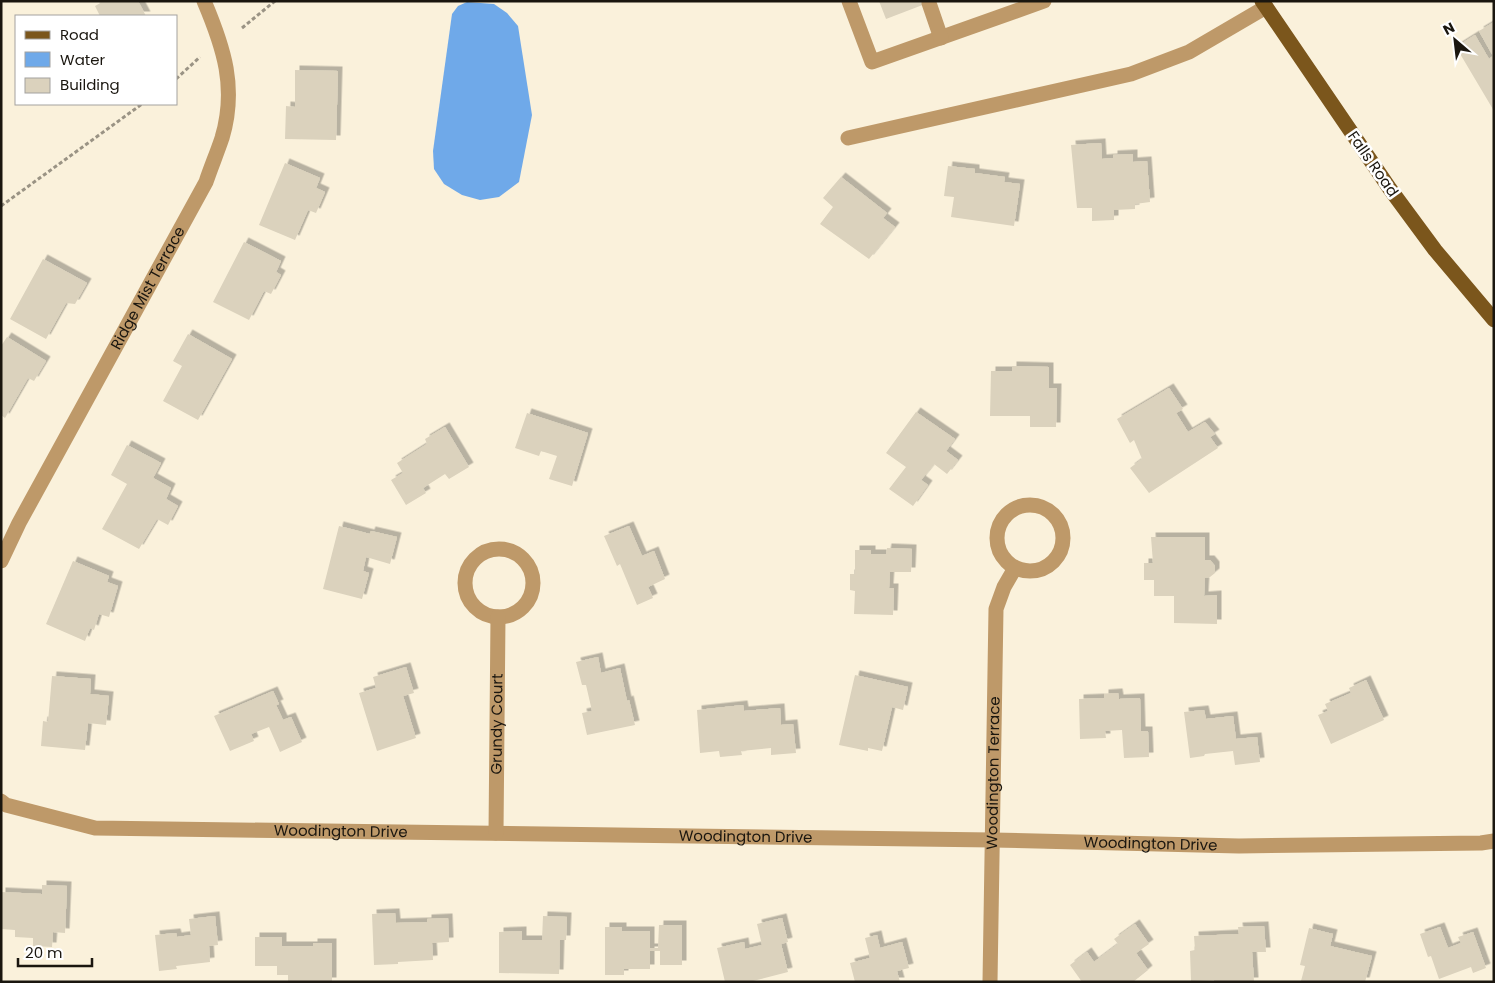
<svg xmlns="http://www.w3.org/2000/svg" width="1495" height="983" font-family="Poppins,sans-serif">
  <defs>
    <filter id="shadow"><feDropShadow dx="4.5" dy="-4.5" stdDeviation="0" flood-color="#0004"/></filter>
  </defs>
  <rect width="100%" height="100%" fill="#faf1db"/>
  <!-- water -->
  <path fill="#6fa9e9" d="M467 2 494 4 507 13 518 26 532 115 519 182 499 197 480 200 462 195 444 184 434 169 433 151 452 14 458 6Z"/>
  <!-- building -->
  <g fill="#dbd2bd" filter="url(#shadow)">
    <path d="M104 1H138L146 16H100L95 6Z"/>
    <path d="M879 1H933L886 19Z"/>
    <path d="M1494 22V111L1456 47 1475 35 1489 59 1493 56 1479 31Z"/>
    <path d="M295 70 338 71 336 140 285 139 286 106 295 107Z"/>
    <path d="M1101 143 1102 159 1113 158V155L1133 154V162L1147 161 1150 202 1135 204V209L1114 210V220L1092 221V208H1077L1071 145Z"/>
    <path d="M285 163 320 178 316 188 325 192 316 213 308 210 295 240 259 225Z"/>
    <path d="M948 166 975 169V173L1005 177 1004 182 1020 184 1014 226 951 217 954 197 944 196Z"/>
    <path d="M841 177 887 213 883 218 895 227 869 259 820 224 833 207 823 198Z"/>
    <path d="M244 242 281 261 276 272 281 275 271 294 264 291 249 320 213 302Z"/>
    <path d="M43 259 87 283 75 304 66 303 46 339 10 319Z"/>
    <path d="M188 334 232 359 198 420 163 401 182 366 173 361Z"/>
    <path d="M7 337 46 361 34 381 28 378 5 418 1 415V346Z"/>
    <path d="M1012 366 1049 367V388H1057L1056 427H1030V416H990L991 371H1012Z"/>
    <path d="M1169 388 1183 409 1176 413 1188 432 1205 422 1215 434 1210 437 1218 448 1149 493 1130 468 1142 459 1134 440 1130 443 1117 419Z"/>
    <path d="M916 412 955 439 946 451 958 460 947 474 934 464 921 480 928 485 913 506 889 489 906 467 886 453Z"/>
    <path d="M527 413 588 433 572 486 549 479 557 456 541 451 539 456 515 448Z"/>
    <path d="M445 427 469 467 449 479 445 474 423 488 426 493 406 505 391 480 403 473 397 463 427 444 425 439Z"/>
    <path d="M127 445 161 463 153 478 171 488 166 499 178 506 168 525 157 519 139 549 102 529 127 484 111 475Z"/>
    <path d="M339 526 370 534 371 531 397 537 390 564 366 557 363 571 369 573 362 599 323 589Z"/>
    <path d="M629 526 642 556 654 551 665 579 648 587 653 598 637 605 620 564 617 566 604 536Z"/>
    <path d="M1151 537H1205V560H1210L1215 566V573L1210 577 1205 578 1204 596 1217 595V624L1174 623V596H1154V580H1144V563H1153Z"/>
    <path d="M887 548 912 549 911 572H890L889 588H894L893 615 854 614 855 591 850 590V574H855V550H871V554H886Z"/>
    <path d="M73 561 109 576 107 582 118 586 109 617 99 614 94 630 90 628 85 641 46 624Z"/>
    <path d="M598 657 601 673 620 668 627 701 629 700 635 725 587 735 582 713 592 711 586 685H582L576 662Z"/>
    <path d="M406 667 414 693 403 696 416 738 377 751 359 693 376 688 373 677Z"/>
    <path d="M855 675 908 687 903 710 892 707 882 751 868 748V751L839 745Z"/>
    <path d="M52 676 91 679 90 694 109 696 106 725 88 723 85 750 41 746 43 721 48 722Z"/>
    <path d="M1366 680 1384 720 1331 744 1318 715 1328 711 1325 704 1351 693 1349 688Z"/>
    <path d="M273 691 279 704 276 705 283 720 291 717 302 742 280 752 269 727 251 734 254 741 230 751 214 716Z"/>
    <path d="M1118 693 1119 699 1140 698 1141 731H1148L1149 757 1124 758 1122 730 1105 731 1106 738 1080 739 1079 699 1104 698V694Z"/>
    <path d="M743 705 744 711 780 708 781 725 793 724 796 753 771 755V748L741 751 742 755 720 757 719 751 700 753 697 710Z"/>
    <path d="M1204 710 1206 719 1233 716 1236 739 1257 737 1260 762 1235 765 1233 751 1205 754 1204 756 1190 758 1184 712Z"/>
    <path d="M42 885 67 886 65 933 53 932 52 947 33 946V938L15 937V930L1 929V892L42 894Z"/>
    <path d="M395 913 396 923 427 922V919L448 918 449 942 432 943 433 960 398 962V964L374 965 372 914Z"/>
    <path d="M215 916 218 945 209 946 210 962 176 966 177 969 159 971 155 935 176 933 177 937 191 935 189 919Z"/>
    <path d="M543 916 567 917 566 940H560L559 974 499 973V932L522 931V940H542Z"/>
    <path d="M782 918 788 942 781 944 788 972 749 982H725L717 948 744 942 745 949 762 945 757 924Z"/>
    <path d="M1135 924 1149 944 1136 953 1148 970 1133 982H1082L1070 965 1087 952 1094 962 1118 944 1114 939Z"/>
    <path d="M659 925H682V965H660V951H650V969H624V975H605V927H622V931H650V948H658Z"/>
    <path d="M1264 926 1266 952H1252L1254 982H1214V980L1191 981 1190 951 1195 950 1194 936 1239 934 1238 927Z"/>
    <path d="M1440 927 1448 948 1461 943 1458 937 1473 932 1486 968 1473 973 1471 967 1439 979 1431 956 1428 957 1420 934Z"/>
    <path d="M1309 928 1333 934 1330 946 1372 956 1365 982 1301 981 1305 966 1300 965Z"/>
    <path d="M877 935 880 948 902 942 909 968 897 971 900 982H855L850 963 870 958 865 938Z"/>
    <path d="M255 937H282V946H313V943H332V982H288V975H277V966H255Z"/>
  </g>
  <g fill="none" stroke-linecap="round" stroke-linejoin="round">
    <!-- path -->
    <g stroke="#9a9384" stroke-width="3" stroke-dasharray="4 2.5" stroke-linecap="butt">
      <path d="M242 28 275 1"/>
      <path d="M176 79 200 57"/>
      <path d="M1 206 142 104"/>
    </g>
    <!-- minor -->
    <g stroke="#be9969" stroke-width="15">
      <path d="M849 1 872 62 1044 1"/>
      <path d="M929 3 941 38"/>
      <path d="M848 138 1131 74 1189 52 1266 7"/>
      <circle cx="1030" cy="538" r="33"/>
      <circle cx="499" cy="583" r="34"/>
      <path id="s1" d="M1 561 19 523 206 182C211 167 217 153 222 138 237 88 224 48 204 1"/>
      <path id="s2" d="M1 801 6 805 95 828 993 840 1239 846 1481 843 1494 841"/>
      <path id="s3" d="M496 833 498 617"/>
      <path id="s4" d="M990 982 996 609 1004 587 1015 568"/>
    </g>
    <!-- major -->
    <path stroke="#7b561c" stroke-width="15" d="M1262 1 1390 189 1435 250 1494 320"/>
  </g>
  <g text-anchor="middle" stroke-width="5" stroke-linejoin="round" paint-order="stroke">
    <!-- street labels -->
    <g font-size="15" fill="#1a160f" stroke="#fff">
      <text transform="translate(1373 164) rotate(55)" y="5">Falls Road</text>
      <text dy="5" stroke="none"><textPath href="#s1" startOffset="310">Ridge Mist Terrace</textPath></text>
      <text dy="5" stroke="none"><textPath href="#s3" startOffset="109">Grundy Court</textPath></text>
      <text dy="5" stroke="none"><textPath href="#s4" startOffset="209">Woodington Terrace</textPath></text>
      <text dy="5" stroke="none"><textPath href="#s2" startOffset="344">Woodington Drive</textPath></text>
      <text dy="5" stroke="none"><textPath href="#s2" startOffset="749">Woodington Drive</textPath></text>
      <text dy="5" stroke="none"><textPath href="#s2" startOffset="1154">Woodington Drive</textPath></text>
    </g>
  </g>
  <!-- border -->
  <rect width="1495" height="983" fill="none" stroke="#1a160f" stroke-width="5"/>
  <!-- legend -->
  <rect x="15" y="15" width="162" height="90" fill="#ffffff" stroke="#a3a29f"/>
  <rect x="25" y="31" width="25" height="8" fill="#7b561c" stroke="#a3a29f"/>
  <text x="60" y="40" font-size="15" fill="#1a160f">Road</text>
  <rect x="25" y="52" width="25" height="15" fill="#6fa9e9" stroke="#a3a29f"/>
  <text x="60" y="65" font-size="15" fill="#1a160f">Water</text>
  <rect x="25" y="78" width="25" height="15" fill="#dbd2bd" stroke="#a3a29f"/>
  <text x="60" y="90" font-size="15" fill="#1a160f">Building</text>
  <!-- north arrow -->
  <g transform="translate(1455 40) rotate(332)" stroke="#ffffff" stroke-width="4" paint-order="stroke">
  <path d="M0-4L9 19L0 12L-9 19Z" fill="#1a160f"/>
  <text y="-8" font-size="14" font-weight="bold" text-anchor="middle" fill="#1a160f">N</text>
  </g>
  <!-- scale -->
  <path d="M18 958v8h74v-8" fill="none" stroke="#1a160f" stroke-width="2.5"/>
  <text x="25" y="958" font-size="15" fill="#1a160f" stroke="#ffffff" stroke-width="4" paint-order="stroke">20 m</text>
</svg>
